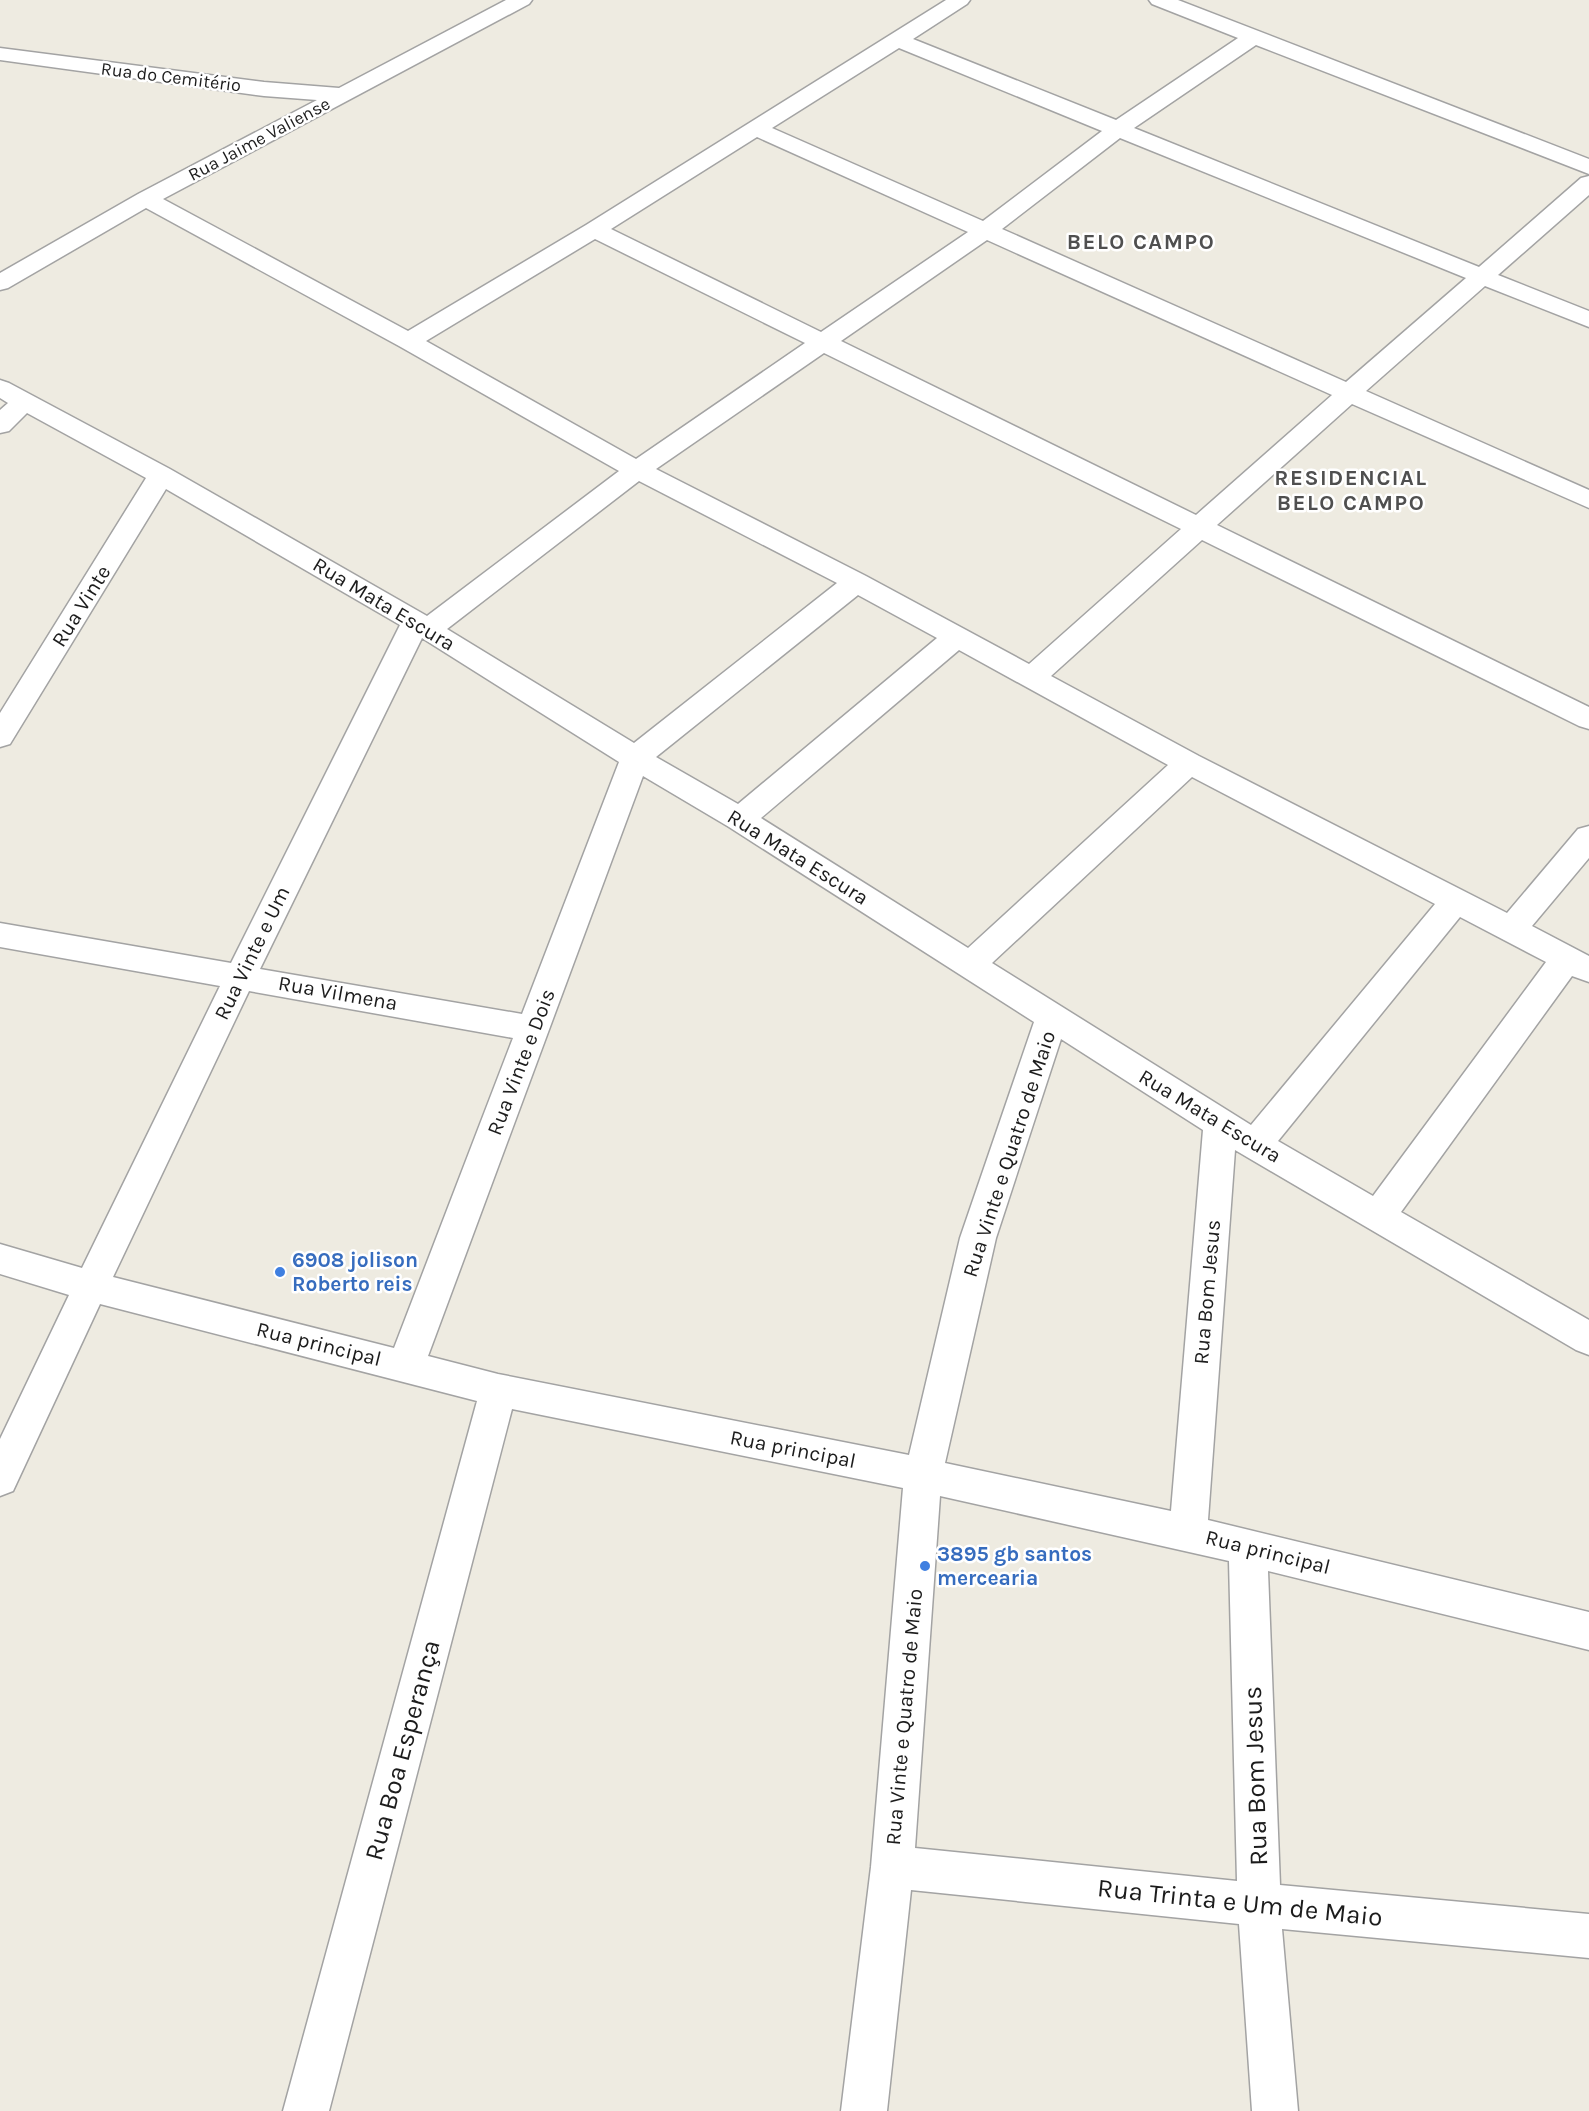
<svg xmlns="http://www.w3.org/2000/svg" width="1589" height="2111" font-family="Karla,sans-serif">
  <rect width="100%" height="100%" fill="#eeebe1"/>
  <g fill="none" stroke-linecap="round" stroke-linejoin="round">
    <!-- minor casing -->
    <g stroke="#a3a3a3" stroke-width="3">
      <path id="minor" d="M506 0H532L529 4 163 199 408 331 586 225 946 0H970L967 4 913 39 1116 120 1238 38 1152 4 1149 0H1178L1589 159V174L1256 45 1134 128 1479 267 1581 178 1589 176V195L1498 275 1589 311V327L1485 286 1366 391 1589 490V508L1352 404 1217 525 1589 707V729L1579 726 1202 540 1051 676 1199 756 1507 913 1578 829 1589 826V858L1532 926 1589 956V982L1572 976 1401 1212 1589 1320V1355L1576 1350 1235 1150 1208 1520 1589 1612V1650L1268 1571 1280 1885 1589 1914V1958L1282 1929 1298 2111H1252L1239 1924 911 1890 887 2111H841L871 1867 903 1488 512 1409 329 2111H283L477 1401 100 1304 13 1491 0 1496V1439L69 1295 0 1274V1244L82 1268 220 986 0 947V923L231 963 400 625 166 489 10 744 0 747V713L146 478 27 413 9 431 0 433V410L8 403 0 398V380L9 383 170 469 427 616 619 471 399 346 146 208 8 288 0 290V273L138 194 317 100 264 96 0 60V48L264 82 339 88ZM899 48 1102 131 983 221 772 128ZM757 137 968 232 821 332 611 229ZM1120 138 1466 278 1346 382 1002 229ZM595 239 805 343 636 459 426 341ZM987 240 1332 395 1196 515 841 341ZM824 353 1181 529 1029 664 866 576 656 469ZM639 481 837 583 634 743 447 629ZM858 595 937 638 738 804 656 757ZM422 638 619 762 522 1014 260 969ZM959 650 1168 765 968 948 761 818ZM643 776 729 827 1034 1022 960 1238 909 1455 498 1374 428 1356ZM1192 777 1435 904 1251 1125 992 963ZM1460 917 1546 962 1373 1196 1278 1141ZM249 991 513 1038 394 1348 113 1277ZM1061 1039 1203 1130 1171 1511 945 1463 996 1238ZM940 1496 1229 1561 1237 1881 915 1848Z"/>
    </g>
    <!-- minor -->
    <use href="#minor" fill="#fff" fill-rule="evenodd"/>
  </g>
  <!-- markers -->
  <g fill="#3f7fe0" stroke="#fff" stroke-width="2">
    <circle cx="280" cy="1272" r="6"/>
    <circle cx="925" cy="1566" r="6"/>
  </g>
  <g text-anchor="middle" stroke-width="5" stroke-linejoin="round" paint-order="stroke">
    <!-- far-street labels -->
    <g font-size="18" fill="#1c1c1c" stroke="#fff">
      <text transform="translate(171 77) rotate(7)" y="6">Rua do Cemitério</text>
      <text transform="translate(259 139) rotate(-28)" y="6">Rua Jaime Valiense</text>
    </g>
    <!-- street labels -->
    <g font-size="21" fill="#1c1c1c" stroke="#fff">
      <text transform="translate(384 604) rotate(31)" y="7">Rua Mata Escura</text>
      <text transform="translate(81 606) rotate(-58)" y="7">Rua Vinte</text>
      <text transform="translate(798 857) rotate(32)" y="7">Rua Mata Escura</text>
      <text transform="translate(252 953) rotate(-64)" y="7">Rua Vinte e Um</text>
      <text transform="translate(338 993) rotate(10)" y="7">Rua Vilmena</text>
      <text transform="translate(521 1062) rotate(-69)" y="7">Rua Vinte e Dois</text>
      <text transform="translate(1210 1116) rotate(31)" y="7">Rua Mata Escura</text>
      <text transform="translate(1009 1154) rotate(-72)" y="7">Rua Vinte e Quatro de Maio</text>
      <text transform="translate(1207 1292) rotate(-85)" y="7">Rua Bom Jesus</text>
      <text transform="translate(319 1344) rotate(14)" y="7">Rua principal</text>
      <text transform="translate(793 1449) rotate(11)" y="7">Rua principal</text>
      <text transform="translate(1268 1552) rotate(14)" y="7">Rua principal</text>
      <text transform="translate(904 1717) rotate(-85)" y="7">Rua Vinte e Quatro de Maio</text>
    </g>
    <!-- shop labels -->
    <g font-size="21" font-weight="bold" fill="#366cbe" stroke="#fff" text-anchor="start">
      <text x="292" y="1267">6908 jolison<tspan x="292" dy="24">Roberto reis</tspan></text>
      <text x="937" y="1561">3895 gb santos<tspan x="937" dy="24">mercearia</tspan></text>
    </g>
    <!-- far-district labels -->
    <g font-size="22" font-weight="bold" letter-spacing="1.5" fill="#4f4f4f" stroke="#fff">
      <text x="1141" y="249">BELO CAMPO</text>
      <text x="1351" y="485">RESIDENCIAL<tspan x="1351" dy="25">BELO CAMPO</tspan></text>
    </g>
    <!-- near-street labels -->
    <g font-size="26" fill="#1c1c1c" stroke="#fff">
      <text transform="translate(402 1750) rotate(-75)" y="9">Rua Boa Esperança</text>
      <text transform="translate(1255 1776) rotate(-92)" y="9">Rua Bom Jesus</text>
      <text transform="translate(1240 1902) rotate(6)" y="9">Rua Trinta e Um de Maio</text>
    </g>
  </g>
</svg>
